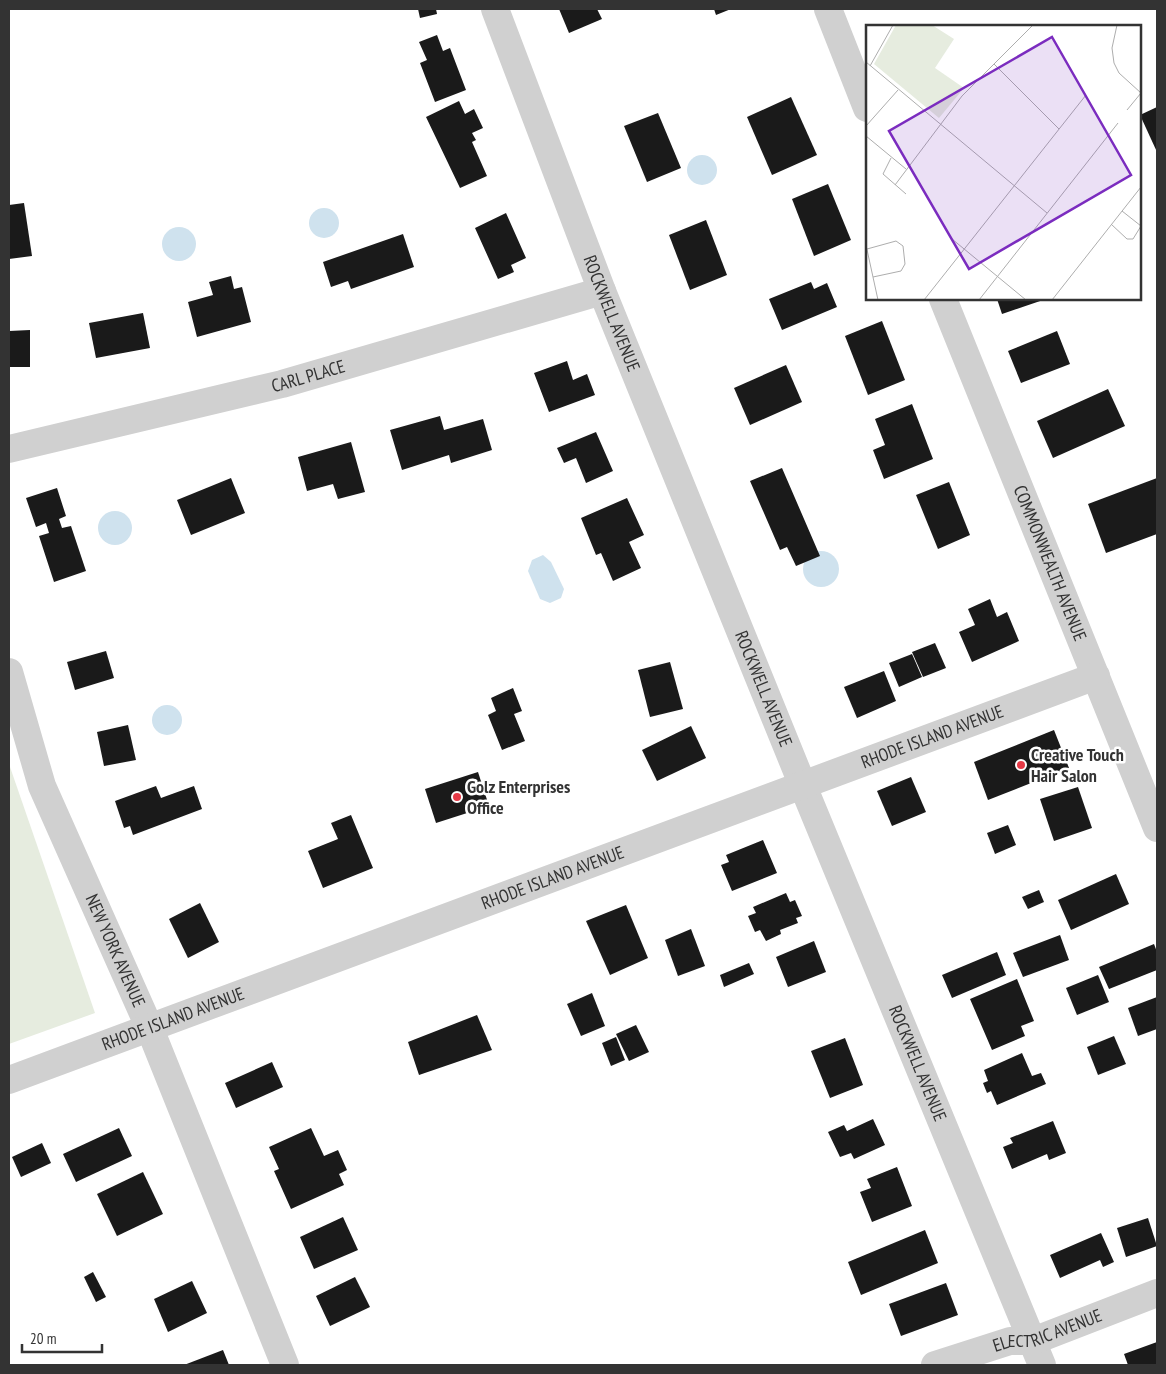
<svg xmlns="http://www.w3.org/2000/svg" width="1166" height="1374" font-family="'PT Sans Narrow',sans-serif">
  <rect width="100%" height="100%" fill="#fff"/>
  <!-- green -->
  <path fill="#e6ecdf" d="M9 764 95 1013 9 1044Z"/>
  <!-- water -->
  <g fill="#cfe2ee">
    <circle cx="702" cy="170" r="15"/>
    <circle cx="324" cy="223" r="15"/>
    <circle cx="179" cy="244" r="17"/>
    <circle cx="115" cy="528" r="17"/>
    <circle cx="821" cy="569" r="18"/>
    <path d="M543 555 551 562 564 589 561 598 550 603 540 599 528 571 532 560Z"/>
    <circle cx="167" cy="720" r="15"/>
  </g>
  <!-- building -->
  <g fill="#1a1a1a">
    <path d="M418 9H436L437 14 420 18Z"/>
    <path d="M559 9H597L602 19 569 33Z"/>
    <path d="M714 9H731L716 15Z"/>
    <path d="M437 35 443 51 450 48 466 90 435 102 420 63 427 60 419 42Z"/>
    <path d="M791 97 817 155 772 175 747 117Z"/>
    <path d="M459 101 465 114 474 109 483 128 472 133 476 140 472 142 487 176 460 188 426 117Z"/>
    <path d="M1157 107V152L1140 115Z"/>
    <path d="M658 113 681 168 647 182 624 126Z"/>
    <path d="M828 184 851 240 814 256 792 199Z"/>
    <path d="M24 203 32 256 9 259V205Z"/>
    <path d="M506 213 526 258 511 265 514 272 498 279 475 228Z"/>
    <path d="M706 220 727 275 690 290 669 235Z"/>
    <path d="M403 234 414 267 351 289 348 281 331 287 323 262Z"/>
    <path d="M231 276 234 289 242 287 251 322 197 337 188 302 213 295 209 282Z"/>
    <path d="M811 282 814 289 827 283 837 307 782 330 769 299Z"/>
    <path d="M997 299H1046L1002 314Z"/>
    <path d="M143 313 150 348 96 358 89 323Z"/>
    <path d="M882 321 905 380 868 395 845 336Z"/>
    <path d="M30 330V367H9V331Z"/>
    <path d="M1057 331 1070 364 1021 383 1008 351Z"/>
    <path d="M567 361 573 380 587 374 595 395 549 412 534 373Z"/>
    <path d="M786 365 802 402 750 425 734 388Z"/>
    <path d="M1108 389 1125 426 1053 458 1037 421Z"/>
    <path d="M912 404 933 459 884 479 873 450 885 445 875 419Z"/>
    <path d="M440 416 444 430 483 419 492 450 451 463 449 455 402 470 390 430Z"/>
    <path d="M596 432 613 471 586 483 576 458 564 463 557 448Z"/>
    <path d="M351 442 365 492 338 499 333 484 307 491 298 457Z"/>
    <path d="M782 468 820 556 796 566 787 547 780 550 750 481Z"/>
    <path d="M231 478 245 513 191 535 177 500Z"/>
    <path d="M1157 478V534L1106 553 1088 504Z"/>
    <path d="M949 482 970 535 938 549 916 495Z"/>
    <path d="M57 488 66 516 59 519 62 528 71 526 86 571 54 582 39 536 49 533 46 523 36 527 26 498Z"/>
    <path d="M627 498 644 535 629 542 641 568 613 581 601 553 596 555 581 518Z"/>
    <path d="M990 599 997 617 1007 612 1019 641 972 662 959 632 975 625 968 609Z"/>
    <path d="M935 643 946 668 923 677 912 652Z"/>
    <path d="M106 651 114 678 75 690 67 662Z"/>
    <path d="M912 654 922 677 899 687 889 663Z"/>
    <path d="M670 662 683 709 650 717 638 670Z"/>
    <path d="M884 671 896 701 857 718 844 687Z"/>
    <path d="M513 688 522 711 514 714 525 741 502 750 488 715 496 711 491 698Z"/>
    <path d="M128 725 136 760 104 766 97 732Z"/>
    <path d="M691 726 706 758 657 781 642 750Z"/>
    <path d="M1054 730 1069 768 988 800 974 762Z"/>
    <path d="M478 772 489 806 436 823 425 789Z"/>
    <path d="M911 777 926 812 892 826 877 791Z"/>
    <path d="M156 786 161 798 194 786 202 809 133 835 130 826 124 828 115 801Z"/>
    <path d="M1078 787 1092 828 1054 841 1040 799Z"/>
    <path d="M351 815 373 868 323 888 308 851 338 839 331 823Z"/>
    <path d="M1008 825 1016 845 995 854 987 833Z"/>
    <path d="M763 840 777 873 732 891 721 865 729 862 726 855Z"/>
    <path d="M1116 874 1129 904 1071 930 1058 900Z"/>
    <path d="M1039 890 1044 902 1028 909 1022 897Z"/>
    <path d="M786 893 790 902 795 900 802 916 796 918 798 923 780 930 781 934 766 941 760 930 755 932 748 916 756 913 753 907Z"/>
    <path d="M200 903 219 942 188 958 169 919Z"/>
    <path d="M626 905 648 958 610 975 586 921Z"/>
    <path d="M691 929 705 966 678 976 665 940Z"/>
    <path d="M1060 935 1069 960 1023 977 1013 953Z"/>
    <path d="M814 941 826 972 788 987 776 957Z"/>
    <path d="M1154 944 1157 952V970L1109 989 1099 967Z"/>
    <path d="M997 952 1006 975 952 998 942 975Z"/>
    <path d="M749 963 754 974 724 987 720 975Z"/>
    <path d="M1098 975 1109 1002 1077 1015 1066 988Z"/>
    <path d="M1017 979 1034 1021 1021 1026 1025 1036 992 1050 970 999Z"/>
    <path d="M592 993 605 1026 581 1036 567 1004Z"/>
    <path d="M1157 997V1029L1138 1036 1128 1008Z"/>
    <path d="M477 1015 492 1050 419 1075 408 1042Z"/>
    <path d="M636 1025 649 1052 629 1061 616 1034Z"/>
    <path d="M1114 1036 1126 1064 1098 1075 1087 1047Z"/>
    <path d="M616 1037 625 1060 611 1066 602 1043Z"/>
    <path d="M845 1038 863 1085 830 1098 811 1051Z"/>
    <path d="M1022 1053 1032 1076 1041 1073 1046 1084 997 1105 991 1091 987 1093 983 1083 988 1081 984 1070Z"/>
    <path d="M272 1062 283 1087 236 1108 225 1083Z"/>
    <path d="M873 1119 885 1145 854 1159 851 1153 840 1157 828 1132 844 1125 847 1131Z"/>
    <path d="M1053 1121 1066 1153 1049 1160 1047 1154 1012 1169 1003 1147 1013 1143 1010 1138Z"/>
    <path d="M119 1128 132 1156 76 1182 63 1154Z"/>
    <path d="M311 1128 324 1156 338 1150 347 1170 339 1174 344 1185 291 1209 274 1171 279 1169 269 1147Z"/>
    <path d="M42 1143 51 1163 21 1177 12 1157Z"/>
    <path d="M897 1167 912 1206 872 1222 860 1192 871 1188 867 1179Z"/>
    <path d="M143 1172 163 1214 117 1236 97 1194Z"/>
    <path d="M343 1217 358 1250 314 1269 300 1237Z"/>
    <path d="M1148 1218 1157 1246 1126 1257 1117 1228Z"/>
    <path d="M925 1230 938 1263 861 1295 848 1262Z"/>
    <path d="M1101 1233 1114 1262 1103 1267 1100 1260 1060 1278 1050 1255Z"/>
    <path d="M93 1272 106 1297 96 1302 84 1277Z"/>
    <path d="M355 1277 370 1307 330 1326 316 1296Z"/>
    <path d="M192 1281 207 1313 168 1332 154 1299Z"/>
    <path d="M946 1283 958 1315 901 1336 889 1304Z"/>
    <path d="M1157 1342V1365H1128L1124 1354Z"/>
    <path d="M223 1350 229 1365H184Z"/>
  </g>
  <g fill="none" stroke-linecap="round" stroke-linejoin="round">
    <!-- street -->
    <g stroke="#d0d0d0" stroke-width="28">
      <path id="s1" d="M495 9 602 291 803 786 1042 1365"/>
      <path d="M828 9 867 108"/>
      <path id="s2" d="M943 299 1157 828"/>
      <path id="s3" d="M9 449 282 384 602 291"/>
      <path id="s4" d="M9 672 42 786 150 1029 285 1365"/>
      <path id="s5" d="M9 1080 1096 676"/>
      <path id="s6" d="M935 1365 1010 1341H1033L1157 1293"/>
    </g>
  </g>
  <!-- markers -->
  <g fill="#e63946" stroke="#fff" stroke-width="2">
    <circle cx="1021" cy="765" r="5"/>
    <circle cx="457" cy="797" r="5"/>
  </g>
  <g text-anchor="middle" stroke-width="5" stroke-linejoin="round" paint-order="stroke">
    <!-- street labels -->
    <g font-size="18" fill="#333" stroke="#fff">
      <text dy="6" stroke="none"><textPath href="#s1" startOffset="326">ROCKWELL AVENUE</textPath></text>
      <text dy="6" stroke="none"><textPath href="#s3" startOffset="308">CARL PLACE</textPath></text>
      <text dy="6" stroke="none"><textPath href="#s2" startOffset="285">COMMONWEALTH AVENUE</textPath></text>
      <text dy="6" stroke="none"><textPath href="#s1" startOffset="731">ROCKWELL AVENUE</textPath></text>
      <text dy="6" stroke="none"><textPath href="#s5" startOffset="985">RHODE ISLAND AVENUE</textPath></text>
      <text dy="6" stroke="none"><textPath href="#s5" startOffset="580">RHODE ISLAND AVENUE</textPath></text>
      <text dy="6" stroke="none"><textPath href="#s4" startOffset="299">NEW YORK AVENUE</textPath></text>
      <text dy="6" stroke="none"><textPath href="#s5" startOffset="175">RHODE ISLAND AVENUE</textPath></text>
      <text dy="6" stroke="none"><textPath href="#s1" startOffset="1136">ROCKWELL AVENUE</textPath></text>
      <text dy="6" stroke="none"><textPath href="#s6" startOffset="118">ELECTRIC AVENUE</textPath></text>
    </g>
    <!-- poi labels -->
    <g font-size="18" font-weight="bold" fill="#333" stroke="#fff" text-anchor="start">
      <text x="1031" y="761">Creative Touch<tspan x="1031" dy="21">Hair Salon</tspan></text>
      <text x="467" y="793">Golz Enterprises<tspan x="467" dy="21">Office</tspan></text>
    </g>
  </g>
  <!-- overview -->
  <g transform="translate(866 25)">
    <rect width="275" height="275" fill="#fff"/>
    <path d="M30 0H66L88 14 69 43 98 63 73 93 8 39Z" fill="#e6ecdf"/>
    <path fill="none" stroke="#adadad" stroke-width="1" d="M251 0 246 23 248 38 253 48 275 68M0 37 181 188M128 39 193 104M4 41 27 0M261 85 275 68M0 101 32 65M0 111 40 144M25 133 17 149 40 169M29 160 96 71 167 0M245 199 261 214H267L275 201 256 186M86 214 160 275M0 220 12 275M1 224 30 216 37 221 39 239 35 246 7 252M58 275 220 70M113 275 252 98M186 275 275 162"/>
    <path fill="#7b2cbf" fill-opacity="0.15" stroke="#7b2cbf" stroke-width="2.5" d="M186 12 265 150 103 244 23 106Z"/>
    <rect width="275" height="275" fill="none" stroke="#333" stroke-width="2.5"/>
  </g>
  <!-- border -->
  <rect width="1166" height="1374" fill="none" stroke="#333333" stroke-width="20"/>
  <!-- scale -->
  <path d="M22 1344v8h80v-8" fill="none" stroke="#333333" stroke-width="2.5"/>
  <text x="30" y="1344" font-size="15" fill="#333333" stroke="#ffffff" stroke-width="4" paint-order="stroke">20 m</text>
</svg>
